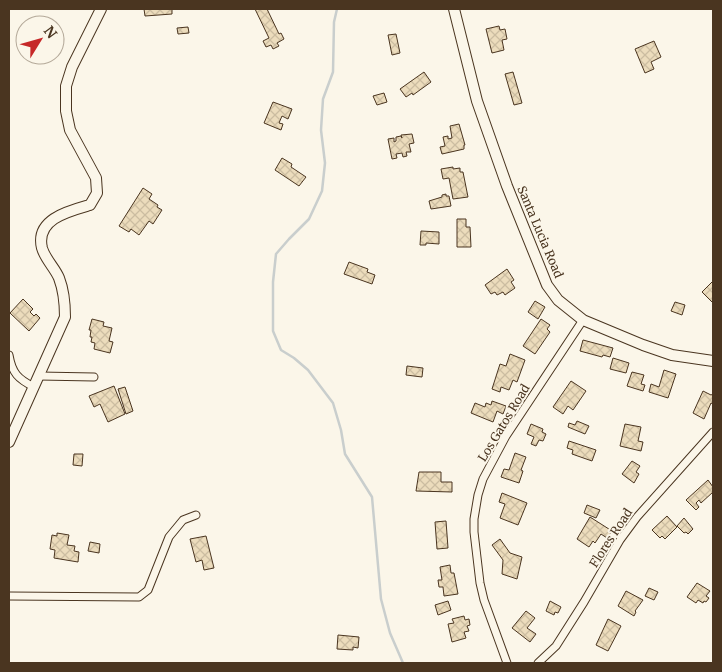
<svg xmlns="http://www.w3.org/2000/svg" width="722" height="672" font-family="Merriweather,serif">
  <defs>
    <pattern id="building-cross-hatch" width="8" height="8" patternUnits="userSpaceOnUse" patternTransform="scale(1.25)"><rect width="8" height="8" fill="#ecdcbc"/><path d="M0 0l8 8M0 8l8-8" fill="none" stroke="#ccbda1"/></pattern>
  </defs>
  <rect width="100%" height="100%" fill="#fbf6e9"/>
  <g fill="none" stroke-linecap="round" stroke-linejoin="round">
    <!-- stream -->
    <path stroke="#c9cecd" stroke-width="2.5" d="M337 9 334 22 333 72 323 99 321 130 325 163 322 191 309 219 289 239 276 254 273 282V331L281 350 294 358 308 370 333 403 341 430 345 454 372 497 381 599 390 633 403 663"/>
  </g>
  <!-- building -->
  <g fill="url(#building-cross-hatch)" stroke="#4a3520">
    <path d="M144 9H172V14L145 16Z"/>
    <path d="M255 9H267L279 34 281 33 284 39 277 43 279 46 273 49 271 45 266 47 263 41 269 38Z"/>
    <path d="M499 26 500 30 505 29 507 39 502 40 504 50 492 53 486 29Z"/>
    <path d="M188 27 189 33 178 34 177 28Z"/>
    <path d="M396 34 400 53 392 55 388 35Z"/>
    <path d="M654 41 661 57 651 62 654 69 645 73 635 49Z"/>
    <path d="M424 72 431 82 413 95 412 93 406 97 400 89Z"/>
    <path d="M513 72 522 103 514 105 505 74Z"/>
    <path d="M384 93 387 102 377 105 373 96Z"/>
    <path d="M273 102 292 109 288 119 282 116 279 123 283 124 281 130 264 123Z"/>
    <path d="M459 124 465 145H464V149L442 154 440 147 445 146 443 137 448 136V139L452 138 450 126Z"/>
    <path d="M412 134 414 143 409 144 411 152H406L407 156 403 157 402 153 396 154 397 158 392 159 388 139 394 138V142L396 141V137L401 136 402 138 401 135Z"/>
    <path d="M282 158 292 164 291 167 306 177 299 186 275 170Z"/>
    <path d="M453 167V169L460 168V172H463L468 197 453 199 449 178 443 179 441 169Z"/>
    <path d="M143 188 152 194 149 199 158 205 157 207 162 210 153 224 149 221 139 235 131 229 129 232 119 226Z"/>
    <path d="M446 194V196H449L451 206 431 209 429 201 442 197V195Z"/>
    <path d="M457 219H466V227H470L471 247H457Z"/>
    <path d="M421 231 439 232V244L426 243V245H420Z"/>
    <path d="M349 262 368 269 367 272 375 275 372 284 344 274Z"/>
    <path d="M507 269 514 280 511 282 515 288 505 295 503 292 497 295 495 292 491 294 485 285Z"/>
    <path d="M713 281V303L702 292Z"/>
    <path d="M23 299 33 309 30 312 34 316 36 314 40 318 29 331 10 313Z"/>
    <path d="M535 301 545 307 538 319 528 312Z"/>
    <path d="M675 302 685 305 682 315 671 311Z"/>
    <path d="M92 319 104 322 103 326 112 328 109 341 113 342 110 353 94 349 95 343 91 342 92 337H90L91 330H89Z"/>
    <path d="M541 319 550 325 547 329 550 332 535 354 523 346Z"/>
    <path d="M583 340 613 348 610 357 603 355 602 357 580 351Z"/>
    <path d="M510 354 525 360 517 382 513 380 509 390 501 387 500 392 492 389 500 364 506 366Z"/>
    <path d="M613 358 629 363 626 373 610 369Z"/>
    <path d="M407 366 423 368 422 377 406 375Z"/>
    <path d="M664 370 676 374 668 398 649 392 651 384 659 387Z"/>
    <path d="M632 372 644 375 641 384 645 385 643 391 627 386Z"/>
    <path d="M571 381 586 391 573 410 568 406 563 414 553 407Z"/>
    <path d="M114 386 125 414 108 422 100 404 94 407 89 396Z"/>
    <path d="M125 387 133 411 126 414 118 389Z"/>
    <path d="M703 391 711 395 713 394V404L711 403 704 419 693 413Z"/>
    <path d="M492 401 506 406 503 414 497 411 493 422 471 413 475 403 485 407 486 403 491 405Z"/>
    <path d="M577 421 589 426 585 434 568 427 569 423 575 425Z"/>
    <path d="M531 424 543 429 542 432 546 434 543 441 539 440 536 446 531 444 534 437 527 434Z"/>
    <path d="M625 424 641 427 638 441 643 442 641 451 620 446Z"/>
    <path d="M569 441 596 450 592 461 572 454 573 450 567 448Z"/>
    <path d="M515 453 526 457 521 470 523 471 519 483 501 477 504 469 509 470Z"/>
    <path d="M74 454H83L82 466 73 465Z"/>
    <path d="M632 461 640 466 636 472 639 474 634 483 622 474Z"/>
    <path d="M419 472H441V482H452V492L416 491Z"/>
    <path d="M708 480 713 487V492L701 503 699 500 696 503 699 507 696 510 686 500Z"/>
    <path d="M502 493 527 503 518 525 500 518 505 504 499 502Z"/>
    <path d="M587 505 600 510 596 518 584 513Z"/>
    <path d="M667 516 677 527 665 539 662 536 660 538 652 530Z"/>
    <path d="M590 517 612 531 607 538 601 534 595 543 593 541 589 547 577 539Z"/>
    <path d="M684 518 693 529 688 534 686 532 684 533 677 526Z"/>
    <path d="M446 521 448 548 437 549 435 522Z"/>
    <path d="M57 533 69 535 67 545 75 546 74 551 79 552 78 562 54 558 55 550 50 549 52 535 57 536Z"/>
    <path d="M206 536 214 568 204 570 202 560 196 562 190 539Z"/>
    <path d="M500 539 510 553 522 557 517 579 502 574 503 560 492 545Z"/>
    <path d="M90 542 100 544 99 553 88 551Z"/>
    <path d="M450 565 451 573H454L458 594 444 596 443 587H439L438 580H442L440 567Z"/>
    <path d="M697 583 710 591 706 596 709 598 706 602 704 601 703 603 698 600 696 603 687 597Z"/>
    <path d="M649 588 658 592 654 600 645 596Z"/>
    <path d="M626 591 643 600 635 611 636 612 634 616 618 606Z"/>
    <path d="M448 601 451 610 438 615 435 605Z"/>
    <path d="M550 601 561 607 558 613 555 612 554 615 546 611Z"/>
    <path d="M526 611 535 618 527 628 536 634 530 642 512 628Z"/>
    <path d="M464 616 465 620 469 619 470 625 467 626 469 631 464 632 466 638 452 642 448 624 454 623 452 619Z"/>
    <path d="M608 619 621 626 608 651 596 645Z"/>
    <path d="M338 635 359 637 358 648 353 647V650L337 649Z"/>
  </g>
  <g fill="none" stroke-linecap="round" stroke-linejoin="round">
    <!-- street casing -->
    <g stroke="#4a3520" stroke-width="9">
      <g id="street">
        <path d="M9 355C12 373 18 379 34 387"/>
        <path d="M39 376 94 377"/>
        <path d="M9 596 139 597 148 590 169 537 183 520 196 515"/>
        <path d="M507 663 484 600 480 583 474 532V519L478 495 483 479 506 436 583 320"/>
        <path d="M538 663 556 646 584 602 620 540 637 517 713 432"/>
      </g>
    </g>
    <!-- secondary casing -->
    <g stroke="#4a3520" stroke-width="12">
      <g id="secondary">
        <path d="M454 9 477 101 507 186 547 285 558 300 583 320 643 345 672 355 713 361"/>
        <path d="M9 442 65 317C65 304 64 291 59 278 55 268 45 259 42 248 35 219 69 211 90 205L97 193 96 178 70 130 66 111V86L72 67 101 9"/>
      </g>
    </g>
    <!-- street -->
    <use href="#street" stroke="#fbf6e9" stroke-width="7"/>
    <!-- secondary -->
    <use href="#secondary" stroke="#fbf6e9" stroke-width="10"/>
  </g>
  <g text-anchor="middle" stroke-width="4" stroke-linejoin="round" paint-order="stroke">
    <!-- street labels -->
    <g font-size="12" fill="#4a3520" stroke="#fbf6e9">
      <text transform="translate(540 232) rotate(67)" y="4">Santa Lucia Road</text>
      <text transform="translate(504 423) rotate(-59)" y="4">Los Gatos Road</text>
      <text transform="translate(611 538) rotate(-57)" y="4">Flores Road</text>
    </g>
  </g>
  <!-- border -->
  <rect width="722" height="672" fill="none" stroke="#4a3520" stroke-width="20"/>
  <!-- north arrow -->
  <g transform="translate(40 40) rotate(53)"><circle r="24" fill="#fbf6e9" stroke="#b4a999"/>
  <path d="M0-4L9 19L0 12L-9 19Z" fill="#c62828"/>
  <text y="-8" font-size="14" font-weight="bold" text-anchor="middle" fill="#4a3520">N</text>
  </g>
</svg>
